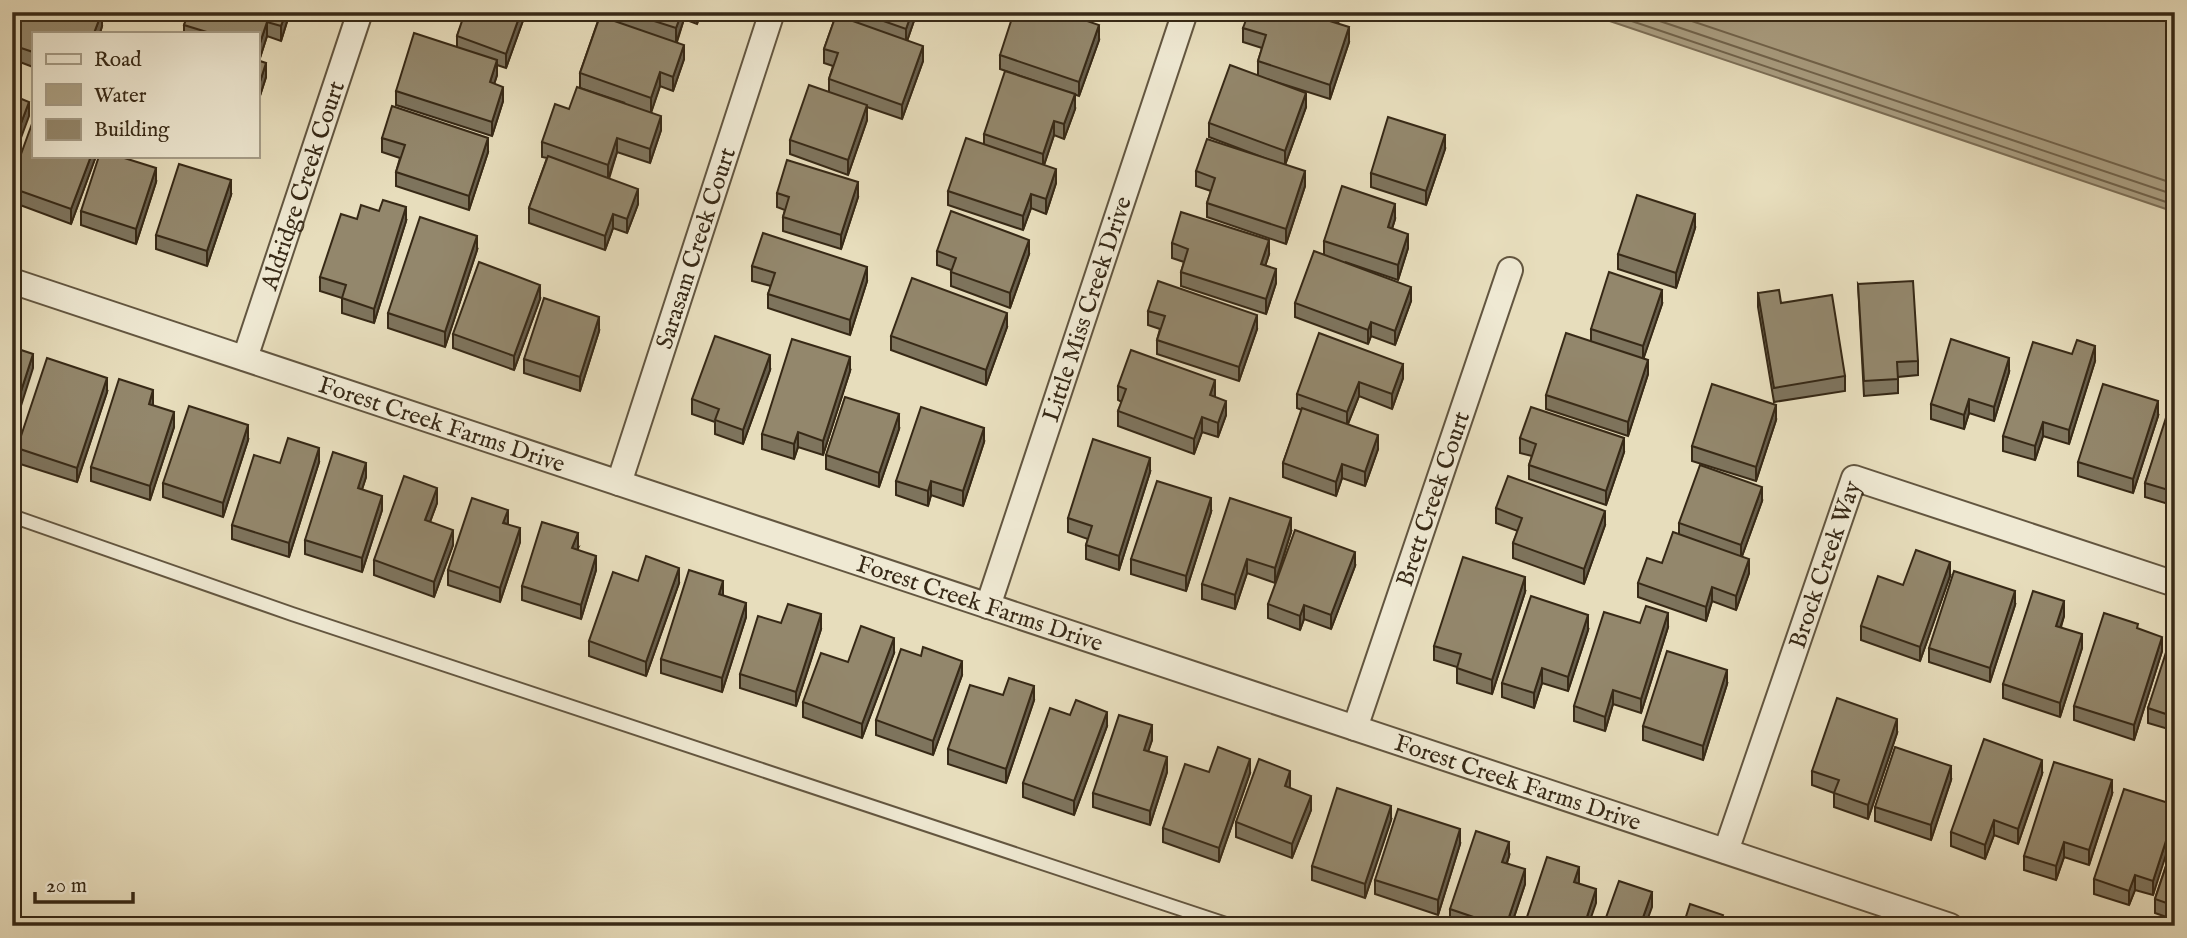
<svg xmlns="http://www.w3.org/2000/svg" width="2187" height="938" font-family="'IM FELL English',serif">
  <rect width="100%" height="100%" fill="#e7ddbc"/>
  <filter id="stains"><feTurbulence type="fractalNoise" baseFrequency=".00286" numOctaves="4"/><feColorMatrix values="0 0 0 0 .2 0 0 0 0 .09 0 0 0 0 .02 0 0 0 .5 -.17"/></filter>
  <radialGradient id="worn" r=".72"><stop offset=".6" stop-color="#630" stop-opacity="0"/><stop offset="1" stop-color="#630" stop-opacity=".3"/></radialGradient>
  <!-- water -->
  <path fill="#aba084" stroke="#7d7058" stroke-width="2" d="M1583 12H2175V212Z"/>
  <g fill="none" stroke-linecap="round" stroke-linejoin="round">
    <!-- shore -->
    <g stroke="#71644d" stroke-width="2">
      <path d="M1605 12 2175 205"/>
      <path d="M1633 12 2175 195"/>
      <path d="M1665 12 2175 184"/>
    </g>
    <!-- service casing -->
    <g stroke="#635640" stroke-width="16">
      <path id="service" d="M12 516 292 614 1232 926"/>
    </g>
    <!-- minor casing -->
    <g stroke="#635640" stroke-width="28">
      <g id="minor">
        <path id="s1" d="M12 281 1950 926"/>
        <path id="s2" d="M245 358 360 12"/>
        <path id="s3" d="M619 483 772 12"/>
        <path id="s4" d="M988 606 1185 12"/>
        <path id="s5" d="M1355 728 1510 270"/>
        <path id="s6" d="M1726 851 1854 478 2175 584"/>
      </g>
    </g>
    <!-- service -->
    <use href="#service" stroke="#efe9d3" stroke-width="12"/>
    <!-- minor -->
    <use href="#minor" stroke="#efe9d3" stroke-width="24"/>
  </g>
  <!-- wall -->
  <g fill="#7e745d" stroke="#372916" stroke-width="2">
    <path d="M12 12 102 26 100 33H33V67L12 59Z"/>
    <path d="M189 12H290L281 41 267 36 259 61 266 77 257 105V33H184V25Z"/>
    <path d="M442 12H526L506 68 497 65V75L494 84 503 101 492 136 396 105V91L457 47V36L463 20Z"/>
    <path d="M598 12H701L697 24 684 19 677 42 684 59 673 91 660 86 651 112 661 130 650 163 617 152 609 179 638 204 627 233 613 228 605 250 529 223V208L547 158 542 157V142L569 109 625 103 580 88V73L599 18H598Z"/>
    <path d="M834 12H917L907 41 923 61 902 119 867 107V120L848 175 790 154V140L829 92V79L833 66 824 63V49L835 18H834Z"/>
    <path d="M1067 12H1091L1088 19Z"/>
    <path d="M1305 12H1342L1338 23Z"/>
    <path d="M1243 28 1349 42 1330 99 1267 79 1306 107 1285 165 1305 186 1286 244 1207 217V203L1211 191 1196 186V171L1270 160 1209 137V123L1258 75V61L1262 48 1243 42Z"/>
    <path d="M1099 40 1079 96 1000 69V55Z"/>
    <path d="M1075 109 1064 139 1054 135 1044 165 1056 183 1046 214 1031 208 1023 230 948 205V191L984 145V134Z"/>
    <path d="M382 138 488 152 469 210 396 186V172L400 158 382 152Z"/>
    <path d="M1445 149 1426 205 1371 187V173Z"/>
    <path d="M96 156 71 224 12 202V179Z"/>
    <path d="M156 182 136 244 81 225V211Z"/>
    <path d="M777 193 858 197 841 249 783 231V217L785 210 777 207Z"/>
    <path d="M231 195 207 266 156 249V235Z"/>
    <path d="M1395 219 1392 229 1408 248 1398 280 1345 262 1411 301 1395 345 1371 336 1368 344 1295 317V303L1324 255V241Z"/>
    <path d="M406 221 374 323 342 313V298L320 291V277Z"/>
    <path d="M1695 228 1676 288 1618 269V254Z"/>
    <path d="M1172 243 1269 254 1265 266 1276 283 1266 314 1181 286V272L1184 262 1172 258Z"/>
    <path d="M477 250 445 347 388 328V313Z"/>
    <path d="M937 251 1029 254 1010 308 951 286V270L937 265Z"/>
    <path d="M752 266 867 281 850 335 768 308V294L771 286 752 281Z"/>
    <path d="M1858 284 1918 361V375L1898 377V393L1864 396Z"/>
    <path d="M1758 293 1781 303 1845 376V391L1774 402 1758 307Z"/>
    <path d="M540 299 514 370 453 348V334Z"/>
    <path d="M1662 304 1643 359 1648 374 1628 436 1546 409V395L1591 342V329Z"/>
    <path d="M1148 311 1257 329 1239 381 1157 354V340L1160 329 1148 325Z"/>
    <path d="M1007 327 986 385 891 350V336Z"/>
    <path d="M599 331 580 391 524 373V359Z"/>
    <path d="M2072 354 2095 361 2069 444 2043 436 2035 460 2003 451V436Z"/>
    <path d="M1403 364V378L1392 409 1359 396 1348 424 1378 449 1365 486 1342 478 1336 496 1283 477V463L1302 410 1297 408V394Z"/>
    <path d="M770 370 743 444 715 434V422L692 414V399Z"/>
    <path d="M850 371 823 455 798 447 794 459 762 449V434Z"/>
    <path d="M2009 372 1994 421 1969 413 1964 429 1931 419V404Z"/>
    <path d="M1118 386 1215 395V397L1226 415 1218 437 1202 432 1194 454 1118 426V411L1122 402 1118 400Z"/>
    <path d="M107 392 77 482 17 463V448Z"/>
    <path d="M2175 397V506L2145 497V483Z"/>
    <path d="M153 406 174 427 150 500 91 481V467Z"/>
    <path d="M2158 416 2133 493 2078 476V462Z"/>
    <path d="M1776 420 1756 481 1692 461V446Z"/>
    <path d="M899 429 879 487 826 469V455Z"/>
    <path d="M1520 438 1624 452 1606 505 1529 479V465L1532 456 1520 453Z"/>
    <path d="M248 440 223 517 163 497V483Z"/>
    <path d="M984 442 963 506 931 495 928 506 896 495V481Z"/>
    <path d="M319 462 289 557 232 539V525L280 463Z"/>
    <path d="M1150 472 1119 570 1086 559V545L1088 539 1068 532V518Z"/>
    <path d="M366 477 362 489 382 510 362 572 305 554V540Z"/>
    <path d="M1762 501 1742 556 1749 573 1736 610 1712 601 1706 621 1638 597V583L1662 563 1679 534V523Z"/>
    <path d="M437 503 430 522 453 545 434 597 374 575V560Z"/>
    <path d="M1496 508 1605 525 1584 584 1513 558V543L1518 531 1496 523Z"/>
    <path d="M1211 512 1186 591 1131 574V559Z"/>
    <path d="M508 524 520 542 500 602 448 585V570Z"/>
    <path d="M1291 532 1275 583 1247 573 1235 609 1202 599V584Z"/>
    <path d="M578 548 577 550 596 570 581 619 522 600V586Z"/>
    <path d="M1355 566 1331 629 1304 619 1300 630 1268 618V604Z"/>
    <path d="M1950 576 1920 661 1861 640V626Z"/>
    <path d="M638 581 679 583 646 676 589 656V641Z"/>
    <path d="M1525 592 1492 694 1457 683V667L1434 660V646Z"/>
    <path d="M723 596 746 617 722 692 661 673V659Z"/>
    <path d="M2015 605 1990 682 1929 662V648Z"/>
    <path d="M2064 616 2061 627 2082 648 2060 717 2003 698V684Z"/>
    <path d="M781 623 821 629 796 706 740 688V674Z"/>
    <path d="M1640 623 1668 627 1641 713 1613 704 1605 731 1574 721V706Z"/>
    <path d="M2138 629 2162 651 2134 740 2074 720V706Z"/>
    <path d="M1588 630 1568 691 1542 683 1534 708 1502 697V683Z"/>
    <path d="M2175 638V731L2148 723V708Z"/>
    <path d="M894 653 862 738 803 717V702L848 662Z"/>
    <path d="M921 656 962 675 933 755 876 735V720Z"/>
    <path d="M1727 684 1703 760 1643 740V726Z"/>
    <path d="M1003 695 1034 700 1006 783 948 764V749Z"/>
    <path d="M1070 715 1107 726 1074 815 1023 797V783Z"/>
    <path d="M1897 733 1868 819 1834 807V793L1812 785V771Z"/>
    <path d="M1152 740 1148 751 1167 772 1150 825 1093 807V793Z"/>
    <path d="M1209 772 1250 773 1219 862 1163 842V828Z"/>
    <path d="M2042 774 2018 844 1994 835 1985 859 1951 846V832Z"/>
    <path d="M1951 780 1931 840 1875 821V807Z"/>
    <path d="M1290 786 1289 787 1311 810 1292 858 1236 837V822Z"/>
    <path d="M2112 794 2089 865 2064 857 2056 880 2024 870V856Z"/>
    <path d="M2175 805 2153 895 2135 890 2129 905 2094 894V879Z"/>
    <path d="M1391 820 1365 898 1312 880V866Z"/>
    <path d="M2175 839V920L2155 913V899Z"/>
    <path d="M1460 844 1438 915 1375 894V880Z"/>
    <path d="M1509 856 1507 863 1525 884 1511 926H1457L1450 923V909Z"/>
  </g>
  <!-- shaded-wall -->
  <g fill="#675e4c" stroke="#372916" stroke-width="2">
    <path d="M102 12V26L100 33H94Z"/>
    <path d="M286 12H290L281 41V26Z"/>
    <path d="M521 12H526L506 68V54Z"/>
    <path d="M682 12H684V19L676 43V28Z"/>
    <path d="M697 12H701L697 24Z"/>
    <path d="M912 12H917L906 44V29Z"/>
    <path d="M1338 12H1342L1338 23Z"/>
    <path d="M267 22V36L258 64V49Z"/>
    <path d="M1099 25V40L1079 96V82Z"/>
    <path d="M1349 27V42L1330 99V85Z"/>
    <path d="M684 45V59L673 91V77Z"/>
    <path d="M923 46V61L902 119V105Z"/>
    <path d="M497 60V75L490 97V82Z"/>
    <path d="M266 63V77L257 105V91Z"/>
    <path d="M660 72V86L651 113V98Z"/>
    <path d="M503 87V101L492 136V122Z"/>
    <path d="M1306 93V107L1285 165V151Z"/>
    <path d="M1075 94V109L1064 139V124Z"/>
    <path d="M29 102V116L12 162V147Z"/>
    <path d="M867 105V120L848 175V160Z"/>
    <path d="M661 116V130L650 163V149Z"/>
    <path d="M1054 121V135L1043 168V154Z"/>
    <path d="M1445 135V149L1426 205V191Z"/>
    <path d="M488 138V152L469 210V196Z"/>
    <path d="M617 138V152L608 179V165Z"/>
    <path d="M91 156H96L71 224V209Z"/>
    <path d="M156 168V182L136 244V229Z"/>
    <path d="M1056 169V183L1046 214V199Z"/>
    <path d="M1305 171V186L1286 244V229Z"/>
    <path d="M231 180V195L207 266V251Z"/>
    <path d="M858 182V197L841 249V235Z"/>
    <path d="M638 189V204L627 233V219Z"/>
    <path d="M1031 194V208L1023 230V216Z"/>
    <path d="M1395 204V219L1388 241V227Z"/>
    <path d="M406 207V221L374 323V309Z"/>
    <path d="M613 214V228L605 250V236Z"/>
    <path d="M1695 214V228L1676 288V273Z"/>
    <path d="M1408 234V248L1398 280V265Z"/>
    <path d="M477 236V250L445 347V332Z"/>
    <path d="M1029 240V254L1010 308V293Z"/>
    <path d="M1269 240V254L1261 279V264Z"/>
    <path d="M867 267V281L850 335V320Z"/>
    <path d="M1276 269V283L1266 314V299Z"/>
    <path d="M540 285V299L514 370V356Z"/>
    <path d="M1411 287V301L1395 345V331Z"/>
    <path d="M1662 290V304L1643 360V346Z"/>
    <path d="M1007 313V327L986 385V370Z"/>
    <path d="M1257 315V329L1239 381V367Z"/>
    <path d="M599 317V331L580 391V377Z"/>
    <path d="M1371 322V336L1368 344V330Z"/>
    <path d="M2095 346V361L2069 444V430Z"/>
    <path d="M33 354V368L12 434V419Z"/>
    <path d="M770 355V370L743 444V430Z"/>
    <path d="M850 357V371L823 455V441Z"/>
    <path d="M2009 358V372L1994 421V407Z"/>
    <path d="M1648 360V374L1628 436V422Z"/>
    <path d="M1403 364V378L1392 409V394Z"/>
    <path d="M107 378V392L77 482V468Z"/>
    <path d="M1215 380V395L1210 409V395Z"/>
    <path d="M1359 382V396L1347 426V412Z"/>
    <path d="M153 390V405L149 419V404Z"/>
    <path d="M1969 399V413L1964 429V415Z"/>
    <path d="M1226 401V415L1218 437V423Z"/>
    <path d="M2158 401V416L2133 493V479Z"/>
    <path d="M1776 405V420L1756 481V467Z"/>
    <path d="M174 412V427L150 500V486Z"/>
    <path d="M899 414V429L879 487V473Z"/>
    <path d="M1202 417V432L1194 454V439Z"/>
    <path d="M2043 422V436L2035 460V446Z"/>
    <path d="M248 425V440L223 517V503Z"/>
    <path d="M984 428V442L963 506V491Z"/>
    <path d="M798 432V447L794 459V444Z"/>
    <path d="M1378 435V449L1365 486V472Z"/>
    <path d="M1624 438V452L1606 505V491Z"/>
    <path d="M319 448V462L289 557V543Z"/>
    <path d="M1150 458V472L1119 570V556Z"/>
    <path d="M366 463V477L358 502V488Z"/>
    <path d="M1342 464V478L1336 496V482Z"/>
    <path d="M931 481V495L928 506V491Z"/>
    <path d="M1762 487V501L1741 559V545Z"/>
    <path d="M437 488V503L425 535V520Z"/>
    <path d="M382 496V510L362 572V558Z"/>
    <path d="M1211 498V512L1186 591V576Z"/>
    <path d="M508 510V524L503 523Z"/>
    <path d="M1605 511V525L1584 584V569Z"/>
    <path d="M1291 518V532L1275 583V568Z"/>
    <path d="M520 528V542L500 602V588Z"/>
    <path d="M453 530V545L434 597V582Z"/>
    <path d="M578 533V548L572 563V548Z"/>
    <path d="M1355 552V566L1331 629V615Z"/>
    <path d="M596 556V570L581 619V605Z"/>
    <path d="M1247 559V573L1235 609V595Z"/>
    <path d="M1749 559V573L1736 610V596Z"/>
    <path d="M1950 562V576L1920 661V647Z"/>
    <path d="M679 568V583L646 676V662Z"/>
    <path d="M1525 577V592L1492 694V680Z"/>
    <path d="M723 581V596L719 594Z"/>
    <path d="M1712 587V601L1706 621V607Z"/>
    <path d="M2015 591V605L1990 682V668Z"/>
    <path d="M2064 601V616L2056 640V626Z"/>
    <path d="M746 603V617L722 692V678Z"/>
    <path d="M1304 605V619L1300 630V616Z"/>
    <path d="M1668 613V627L1641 713V699Z"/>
    <path d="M821 614V629L796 706V692Z"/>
    <path d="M1588 615V630L1568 691V677Z"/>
    <path d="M2082 634V648L2060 717V703Z"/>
    <path d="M2162 637V651L2134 740V725Z"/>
    <path d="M894 638V653L862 738V724Z"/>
    <path d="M962 661V675L933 755V741Z"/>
    <path d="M1542 668V683L1534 708V693Z"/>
    <path d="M1727 670V684L1703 760V746Z"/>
    <path d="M1034 686V700L1006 783V769Z"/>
    <path d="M1613 690V704L1605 731V717Z"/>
    <path d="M1107 712V726L1074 815V801Z"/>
    <path d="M1897 719V733L1868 819V805Z"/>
    <path d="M1152 725V740L1144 764V750Z"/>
    <path d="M1167 757V772L1150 825V811Z"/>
    <path d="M1250 759V773L1219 862V848Z"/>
    <path d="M2042 760V774L2018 844V829Z"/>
    <path d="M1951 766V780L1931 840V825Z"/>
    <path d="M1290 771V786L1285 800V786Z"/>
    <path d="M2112 780V794L2089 865V850Z"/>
    <path d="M1311 796V810L1292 858V844Z"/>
    <path d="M1391 806V820L1365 898V884Z"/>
    <path d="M2175 813V827L2153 895V881Z"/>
    <path d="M1994 820V835L1985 859V845Z"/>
    <path d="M1460 829V844L1438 915V900Z"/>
    <path d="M1509 842V856L1502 876V862Z"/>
    <path d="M2064 842V857L2056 880V866Z"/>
    <path d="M1579 867V882L1574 896V882Z"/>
    <path d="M1525 869V884L1511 926H1506Z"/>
    <path d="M2135 875V890L2129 905V891Z"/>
    <path d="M1596 889V903L1588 926H1584Z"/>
    <path d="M1652 892V907L1645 926H1640Z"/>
  </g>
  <!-- building -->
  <g fill="#93876c" stroke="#372916" stroke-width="2">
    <path d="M12 12H102L94 33H33V52L12 45Z"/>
    <path d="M189 12H286L281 26 267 22 258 49H257V33H210L184 25Z"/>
    <path d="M465 12H521L506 54 457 36Z"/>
    <path d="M626 12H682L676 28Z"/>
    <path d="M858 12H912L906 29Z"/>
    <path d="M1014 12H1061L1099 25 1079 82 1000 55Z"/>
    <path d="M1249 12H1301L1349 27 1330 85 1258 61 1266 35 1243 28Z"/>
    <path d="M836 15 923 46 902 105 829 79 838 53 824 49Z"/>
    <path d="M600 16 684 45 673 77 660 72 651 98 580 73Z"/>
    <path d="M414 33 497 60 490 82 503 87 492 122 396 91Z"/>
    <path d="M257 60 266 63 257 91Z"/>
    <path d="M1230 65 1306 93 1285 151 1209 123Z"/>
    <path d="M1005 71 1075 94 1064 124 1054 121 1043 154 984 134Z"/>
    <path d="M809 85 867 105 848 160 790 140Z"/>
    <path d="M577 87 661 116 650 149 617 138 608 165 542 142 555 104 569 109Z"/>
    <path d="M12 95 29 102 12 147Z"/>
    <path d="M392 106 488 138 469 196 396 172 405 145 382 138Z"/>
    <path d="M1388 117 1445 135 1426 191 1371 173Z"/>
    <path d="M33 121V156H91L71 209 12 188V179Z"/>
    <path d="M966 138 1056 169 1046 199 1031 194 1023 216 948 191Z"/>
    <path d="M1207 139 1305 171 1286 229 1207 203 1215 178 1196 171Z"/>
    <path d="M99 156H118L156 168 136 229 81 211Z"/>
    <path d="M548 156 638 189 627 219 613 214 605 236 529 208Z"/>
    <path d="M787 160 858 182 841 235 783 217 789 197 777 193Z"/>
    <path d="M179 164 231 180 207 251 156 235Z"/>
    <path d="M1342 186 1395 204 1388 227 1408 234 1398 265 1324 241Z"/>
    <path d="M1637 195 1695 214 1676 273 1618 254Z"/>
    <path d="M383 200 406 207 374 309 342 298 346 285 320 277 341 214 357 219 361 205 379 211Z"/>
    <path d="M951 211 1029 240 1010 293 951 272 956 258 937 251Z"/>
    <path d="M1181 212 1269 240 1261 264 1276 269 1266 299 1181 272 1188 249 1172 243Z"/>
    <path d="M420 217 477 236 445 332 388 313Z"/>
    <path d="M763 233 867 267 850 320 768 294 775 273 752 266Z"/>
    <path d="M1314 251 1411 287 1395 331 1371 322 1368 330 1295 303Z"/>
    <path d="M479 262 540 285 514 356 453 334Z"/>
    <path d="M1609 272 1662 290 1643 346 1591 329Z"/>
    <path d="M912 278 1007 313 986 370 891 336Z"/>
    <path d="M1158 281 1257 315 1239 367 1157 340 1165 316 1148 311Z"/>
    <path d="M1913 281 1918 361 1897 362 1898 379 1864 381 1858 284Z"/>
    <path d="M1779 290 1781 303 1832 295 1845 376 1774 388 1758 293Z"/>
    <path d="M544 298 599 317 580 377 524 359Z"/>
    <path d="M1319 333 1403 364 1392 394 1359 382 1347 412 1297 394Z"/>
    <path d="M1566 333 1648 360 1628 422 1546 395Z"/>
    <path d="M715 336 770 355 743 430 715 420 719 409 692 399Z"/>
    <path d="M792 339 850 357 823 441 798 432 794 444 762 434Z"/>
    <path d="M1951 339 2009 358 1994 407 1969 399 1964 415 1931 404Z"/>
    <path d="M2077 340 2095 346 2069 430 2043 422 2035 446 2003 436 2033 342 2072 354Z"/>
    <path d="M12 347 33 354 12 419Z"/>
    <path d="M1131 350 1215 380 1210 395 1226 401 1218 423 1202 417 1194 439 1118 411 1126 389 1118 386Z"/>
    <path d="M47 358 107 378 77 468 17 448Z"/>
    <path d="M119 379 153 390 149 404 174 412 150 486 91 467Z"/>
    <path d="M1712 384 1776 405 1756 467 1692 446Z"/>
    <path d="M2103 384 2158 401 2133 479 2078 462Z"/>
    <path d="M2173 396 2175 397V492L2145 483Z"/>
    <path d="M845 397 899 414 879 473 826 455Z"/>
    <path d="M189 406 248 425 223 503 163 483Z"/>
    <path d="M921 407 984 428 963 491 931 481 928 491 896 481Z"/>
    <path d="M1531 407 1624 438 1606 491 1529 465 1536 444 1520 438Z"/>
    <path d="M1302 408 1378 435 1365 472 1342 464 1336 482 1283 463Z"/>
    <path d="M288 438 319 448 289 543 232 525 254 455 280 463Z"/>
    <path d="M1093 439 1150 458 1119 556 1086 545 1092 526 1068 518Z"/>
    <path d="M333 452 366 463 358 488 382 496 362 558 305 540Z"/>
    <path d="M1700 465 1762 487 1741 545 1679 523Z"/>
    <path d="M404 476 437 488 425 520 453 530 434 582 374 560Z"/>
    <path d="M1508 476 1605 511 1584 569 1513 543 1522 518 1496 508Z"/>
    <path d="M1157 481 1211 498 1186 576 1131 559Z"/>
    <path d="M472 498 508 510 503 523 520 528 500 588 448 570Z"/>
    <path d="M1230 498 1291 518 1275 568 1247 559 1235 595 1202 584Z"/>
    <path d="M542 522 578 533 572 548 596 556 581 605 522 586Z"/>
    <path d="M1295 530 1355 552 1331 615 1304 605 1300 616 1268 604Z"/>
    <path d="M1673 532 1749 559 1736 596 1712 587 1706 607 1638 583 1647 558 1662 563Z"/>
    <path d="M1916 550 1950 562 1920 647 1861 626 1878 576 1903 585Z"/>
    <path d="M646 556 679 568 646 662 589 641 613 572 638 581Z"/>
    <path d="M1463 557 1525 577 1492 680 1457 668 1461 654 1434 646Z"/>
    <path d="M689 570 723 581 719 594 746 603 722 678 661 659Z"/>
    <path d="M1954 571 2015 591 1990 668 1929 648Z"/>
    <path d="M2033 591 2064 601 2056 626 2082 634 2060 703 2003 684Z"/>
    <path d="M1531 596 1588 615 1568 677 1542 668 1534 693 1502 683Z"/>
    <path d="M788 604 821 614 796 692 740 674 758 616 781 623Z"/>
    <path d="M1646 606 1668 613 1641 699 1613 690 1605 717 1574 706 1604 612 1640 623Z"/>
    <path d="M2104 613 2138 624 2137 628 2162 637 2134 725 2074 706Z"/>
    <path d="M861 626 894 638 862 724 803 702 821 653 848 662Z"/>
    <path d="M2171 637 2175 638V717L2148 708Z"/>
    <path d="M923 647 962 661 933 741 876 720 901 649 921 656Z"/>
    <path d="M1667 651 1727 670 1703 746 1643 726Z"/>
    <path d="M1009 678 1034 686 1006 769 948 749 970 685 1003 695Z"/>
    <path d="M1837 698 1897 719 1868 805 1834 793 1839 780 1812 771Z"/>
    <path d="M1076 700 1107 712 1074 801 1023 783 1050 708 1070 715Z"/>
    <path d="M1119 715 1152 725 1144 750 1167 757 1150 811 1093 793Z"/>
    <path d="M1984 739 2042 760 2018 829 1994 820 1985 845 1951 832Z"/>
    <path d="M1218 747 1250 759 1219 848 1163 828 1185 764 1209 772Z"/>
    <path d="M1895 747 1951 766 1931 825 1875 807Z"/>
    <path d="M1259 759 1290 771 1285 786 1311 796 1292 844 1236 822Z"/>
    <path d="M2054 762 2112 780 2089 850 2064 842 2056 866 2024 856Z"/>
    <path d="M1337 788 1391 806 1365 884 1312 866Z"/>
    <path d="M2124 789 2175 805V813L2153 881 2135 875 2129 891 2094 879Z"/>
    <path d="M1398 809 1460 829 1438 900 1375 880Z"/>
    <path d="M1476 831 1509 842 1502 862 1525 869 1506 926H1500L1450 909Z"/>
    <path d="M2175 839V906L2155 899Z"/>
    <path d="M1547 857 1579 867 1574 882 1596 889 1584 926H1524Z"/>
    <path d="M1619 881 1652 892 1640 926H1603Z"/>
    <path d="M1690 904 1723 915 1719 926H1683Z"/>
  </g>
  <g text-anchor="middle" stroke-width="7" stroke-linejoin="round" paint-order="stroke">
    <!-- street labels -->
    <g font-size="24" fill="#372916" stroke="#efe9d3">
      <text dy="8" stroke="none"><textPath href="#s2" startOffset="182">Aldridge Creek Court</textPath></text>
      <text dy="8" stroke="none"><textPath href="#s3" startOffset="247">Sarasam Creek Court</textPath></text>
      <text dy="8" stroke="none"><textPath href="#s4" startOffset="313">Little Miss Creek Drive</textPath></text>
      <text dy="8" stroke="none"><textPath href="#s1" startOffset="453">Forest Creek Farms Drive</textPath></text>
      <text dy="8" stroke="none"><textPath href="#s5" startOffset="242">Brett Creek Court</textPath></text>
      <text dy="8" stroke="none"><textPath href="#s6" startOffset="303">Brock Creek Way</textPath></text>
      <text dy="8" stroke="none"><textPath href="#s1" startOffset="1020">Forest Creek Farms Drive</textPath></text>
      <text dy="8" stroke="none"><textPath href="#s1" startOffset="1587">Forest Creek Farms Drive</textPath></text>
    </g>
  </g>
  <!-- margin -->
  <rect width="2187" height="938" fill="none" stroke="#e7ddbc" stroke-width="42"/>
  <rect x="14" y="14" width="2159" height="910" fill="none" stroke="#372916" stroke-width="3.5"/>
  <rect x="21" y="21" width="2145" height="896" fill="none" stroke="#372916" stroke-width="2"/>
  <!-- legend -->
  <rect x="32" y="32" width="228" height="126" fill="#efe9d3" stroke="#a59c87" stroke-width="2"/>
  <rect x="46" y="54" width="35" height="10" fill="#efe9d3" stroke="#a59c87" stroke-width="2"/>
  <text x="94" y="66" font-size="21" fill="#372916">Road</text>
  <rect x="46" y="84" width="35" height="21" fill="#aba084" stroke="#a59c87" stroke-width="2"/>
  <text x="94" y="102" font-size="21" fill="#372916">Water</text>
  <rect x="46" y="119" width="35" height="21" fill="#93876c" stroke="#a59c87" stroke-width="2"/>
  <text x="94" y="136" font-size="21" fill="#372916">Building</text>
  <!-- scale -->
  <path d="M35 892v10h98v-10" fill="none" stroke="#372916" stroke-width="3.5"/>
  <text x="46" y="892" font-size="21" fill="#372916" stroke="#efe9d3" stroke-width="5" paint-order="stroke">20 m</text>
  <rect width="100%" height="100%" filter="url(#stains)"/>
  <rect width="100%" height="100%" fill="url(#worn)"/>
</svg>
